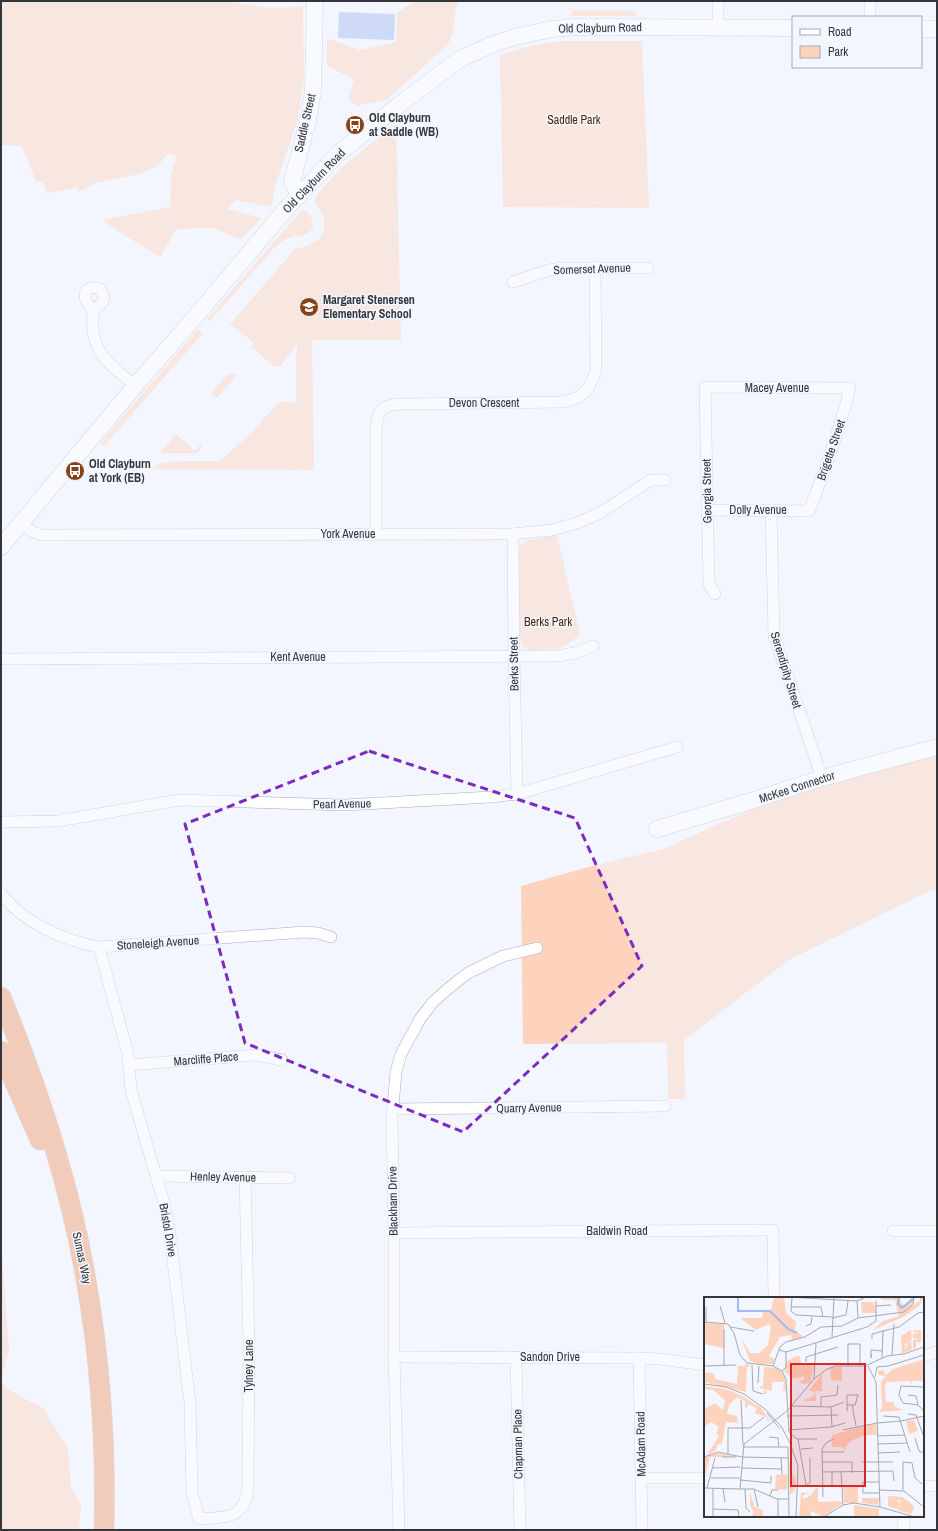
<svg xmlns="http://www.w3.org/2000/svg" width="938" height="1531" font-family="'Archivo Narrow',sans-serif">
  <rect width="100%" height="100%" fill="#f3f6ff"/>
  <!-- green -->
  <g fill="#fed3bd">
    <path d="M1 1H221C233 2 244 5 256 6 271 9 287 7 303 6L304 81 297 123 276 183 271 207 236 200 227 209 262 218 241 239 212 228 177 229 160 257 118 231 103 220 170 207 171 174 177 156 168 154 157 166 139 174 96 183 78 192 79 187 47 193 43 182 36 181 22 146 1 145Z"/>
    <path d="M414 1H459C452 16 457 28 448 44L388 99 357 106 348 99 354 79 327 66V38L360 50 396 42 397 13Z"/>
    <path d="M573 10 636 11V16H570Z"/>
    <path d="M560 41H642L649 208 503 207 500 55 535 45Z"/>
    <path d="M396 124 401 340H312L314 470 151 469 162 463 182 461H220L253 431 276 405 282 401 296 404V355L298 341 281 366 275 367 251 347 254 343 230 324 291 254 292 251C299 247 306 247 313 243 330 235 326 214 314 203L317 195 342 167Z"/>
    <path d="M305 210C314 218 318 231 303 235 299 236 295 235 291 237 285 239 281 242 277 245L209 322 207 319 287 227 302 211Z"/>
    <path d="M198 329 203 333 105 445H102L100 443Z"/>
    <path d="M228 374 237 375 217 398 211 393Z"/>
    <path d="M176 434 195 451 202 443 201 448 197 453H160Z"/>
    <path d="M557 535 580 635 563 647 556 649 529 650 523 646 520 637 519 548 524 542 528 540Z"/>
    <path d="M937 752V890H931L789 960 684 1040 685 1099H668L667 1043 523 1044 521 886 592 866 663 849 768 802Z"/>
    <path d="M1 1239 9 1350 1 1380 7 1389 44 1409 51 1422 68 1448 71 1488 81 1504 79 1530H1Z"/>
  </g>
  <!-- water -->
  <path fill="#a4b9f1" d="M339 12 395 14 394 40 338 38Z"/>
  <g fill="none" stroke-linecap="round" stroke-linejoin="round">
    <!-- street casing -->
    <g stroke="#a8adba" stroke-width="12">
      <g id="street">
        <path d="M718 1V27"/>
        <path d="M870 1V17"/>
        <path d="M513 282 549 270 562 268H648"/>
        <path d="M93 311C90 307 85 302 85 296 85 287 94 286 100 289L104 298 102 303 93 311C90 354 106 360 135 386"/>
        <path d="M707 510 809 511C825 470 840 430 850 388L705 387C706 453 708 518 709 584L715 594"/>
        <path d="M771 511 774 635 822 778"/>
        <path d="M21 523 31 531 41 535 513 534 552 530 577 523 600 513 651 480H665"/>
        <path d="M376 534V432C377 408 382 405 405 404L561 402 571 400 580 396 588 389 596 372 595 267"/>
        <path d="M513 534 514 656 517 794"/>
        <path d="M1 659 558 656 575 653 593 646"/>
        <path d="M1 822 58 821 179 800 344 805 491 797 517 794 677 747"/>
        <path d="M1 893C21 922 65 941 99 947L304 932 318 933 331 937"/>
        <path d="M99 947 128 1054 131 1090 163 1200 169 1227 190 1403 192 1493 199 1519C225 1517 244 1520 248 1489L249 1346 245 1177"/>
        <path d="M129 1065 257 1055 282 1060"/>
        <path d="M392 1109 665 1106"/>
        <path d="M156 1176 289 1178"/>
        <path d="M893 1231H937"/>
        <path d="M394 1233 773 1230 774 1298"/>
        <path d="M923 1356 937 1352"/>
        <path d="M394 1357 639 1358 660 1359 705 1365"/>
        <path d="M516 1357 520 1530"/>
        <path d="M639 1358 642 1530"/>
        <path d="M641 1478H705"/>
        <path d="M923 1486H937"/>
        <path d="M903 1516 904 1530"/>
        <path d="M399 1530 394 1357V1233L392 1117 396 1072 401 1054 420 1019 433 1002 450 987 468 973 503 956 537 948"/>
      </g>
    </g>
    <!-- secondary casing -->
    <g stroke="#a8adba" stroke-width="17">
      <g id="secondary">
        <path d="M921 29H937"/>
        <path d="M299 194 292 182 308 120 313 91 315 1"/>
        <path d="M1 547 135 386 195 317 287 208 339 153 400 104 460 59 493 44 515 37 552 29 574 27 793 28"/>
        <path d="M657 829 751 801 822 778 937 747"/>
      </g>
    </g>
    <!-- highway casing -->
    <g stroke="#d2d3d4" stroke-width="21">
      <g id="highway">
        <path d="M1 997C39 1090 71 1187 87 1286 101 1367 106 1448 104 1530"/>
        <path d="M1 1051 40 1140"/>
      </g>
    </g>
    <!-- street -->
    <use href="#street" stroke="#fff" stroke-width="11"/>
    <!-- secondary -->
    <use href="#secondary" stroke="#fff" stroke-width="16"/>
    <!-- highway -->
    <use href="#highway" stroke="#f29968" stroke-width="20"/>
  </g>
  <!-- marked area -->
  <path d="M0 0H938V1531H0ZM369 751 575 818 642 966 463 1132 245 1043 185 824Z" fill="#f3f6ff" fill-opacity=".55" fill-rule="evenodd"/>
  <path fill="none" stroke="#7b2cbf" stroke-width="3" stroke-dasharray="8 5" stroke-linejoin="round" d="M369 751 575 818 642 966 463 1132 245 1043 185 824Z"/>
  <!-- icons -->
  <defs>
    <g id="bus-disc" transform="scale(1)"><circle r="9.5" fill="#874318" stroke="#f3f6ff"/><path d="M-5-6H5V4H4V6H2V4H-2V6H-4V4H-5ZM-3.5-4V0h7V-4ZM-3.5 1.2v1.5H-2V1.2ZM2 1.2v1.5H3.5V1.2Z" fill="#fff"/></g>
    <g id="school-disc" transform="scale(1)"><circle r="9.5" fill="#874318" stroke="#f3f6ff"/><path d="M0-5L7-2L0 1L-7-2ZM-4 1L0 2.5L4 1V4Q0 6-4 4Z" fill="#fff"/></g>
  </defs>
  <g fill-rule="evenodd">
    <use href="#bus-disc" x="355" y="125"/>
    <use href="#school-disc" x="309" y="307"/>
    <use href="#bus-disc" x="75" y="471"/>
  </g>
  <g text-anchor="middle" stroke-width="3" stroke-linejoin="round" paint-order="stroke">
    <!-- street labels -->
    <g font-size="12" fill="#33353a" stroke="#f3f6ff">
      <text transform="translate(600 28) rotate(-1)" y="4">Old Clayburn Road</text>
      <text transform="translate(305 123) rotate(-77)" y="4">Saddle Street</text>
      <text transform="translate(314 181) rotate(-46)" y="4">Old Clayburn Road</text>
      <text transform="translate(592 269) rotate(-2)" y="4">Somerset Avenue</text>
      <text x="777" y="392">Macey Avenue</text>
      <text x="484" y="407">Devon Crescent</text>
      <text transform="translate(831 450) rotate(-71)" y="4">Brigette Street</text>
      <text transform="translate(707 491) rotate(-91)" y="4">Georgia Street</text>
      <text x="758" y="514">Dolly Avenue</text>
      <text x="348" y="538">York Avenue</text>
      <text x="298" y="661">Kent Avenue</text>
      <text transform="translate(514 664) rotate(-91)" y="4">Berks Street</text>
      <text transform="translate(786 670) rotate(73)" y="4">Serendipity Street</text>
      <text transform="translate(797 787) rotate(-18)" y="4">McKee Connector</text>
      <text transform="translate(342 804) rotate(-1)" y="4">Pearl Avenue</text>
      <text transform="translate(158 943) rotate(-4)" y="4">Stoneleigh Avenue</text>
      <text transform="translate(206 1059) rotate(-5)" y="4">Marcliffe Place</text>
      <text transform="translate(529 1108) rotate(-1)" y="4">Quarry Avenue</text>
      <text transform="translate(223 1177) rotate(1)" y="4">Henley Avenue</text>
      <text transform="translate(393 1201) rotate(-91)" y="4">Blackham Drive</text>
      <text transform="translate(168 1230) rotate(80)" y="4">Bristol Drive</text>
      <text x="617" y="1235">Baldwin Road</text>
      <text transform="translate(82 1258) rotate(78)" y="4">Sumas Way</text>
      <text x="550" y="1361">Sandon Drive</text>
      <text transform="translate(249 1366) rotate(-90)" y="4">Tylney Lane</text>
      <text transform="translate(518 1444) rotate(-91)" y="4">Chapman Place</text>
      <text transform="translate(641 1444) rotate(-91)" y="4">McAdam Road</text>
    </g>
    <!-- poi labels -->
    <g font-size="12" font-weight="bold" fill="#33353a" stroke="#f3f6ff" text-anchor="start">
      <text x="369" y="122">Old Clayburn<tspan x="369" dy="14">at Saddle (WB)</tspan></text>
      <text x="323" y="304">Margaret Stenersen<tspan x="323" dy="14">Elementary School</tspan></text>
      <text x="89" y="468">Old Clayburn<tspan x="89" dy="14">at York (EB)</tspan></text>
    </g>
    <!-- park labels -->
    <g font-size="12" fill="#4e270f" stroke="#f3f6ff">
      <text x="574" y="124">Saddle Park</text>
      <text x="548" y="626">Berks Park</text>
    </g>
  </g>
  <!-- overview -->
  <g transform="translate(704 1297)">
    <rect width="220" height="220" fill="#f3f6ff"/>
    <path d="M70 0H80L82 16 92 25 91 33 100 40 88 43 87 38 76 40 65 59 70 62 69 67H54L46 64 37 41 46 56H55L64 48 67 30 65 27 52 33 36 21H58L59 14 67 13ZM175 0H196L197 6 200 8 209 0V6L200 14 194 16 191 3H178ZM216 0H220L216 8 201 19 169 33 179 24 195 19 194 17 216 4ZM157 5H170L172 16H158ZM0 26 20 27V51L0 47ZM207 33 208 43 201 47 202 54 203 47 207 44 208 53 196 57 198 55 197 39ZM210 33H217V45H212V51L209 52V43L216 42 209 41V37L216 35H209ZM92 59H96L97 66 111 67 106 86 99 87 95 84 100 83V79L90 82 80 74 83 64ZM220 62V84H208V89L207 84 183 85 181 88 182 105H189L191 110 200 113 176 115 174 118 178 110 177 84 182 79 174 78V74L179 73 182 78 189 72ZM42 66 46 69 43 70 42 95 0 85V76L4 75 10 77 11 82 33 87 34 69H41ZM60 70 74 71 81 80 82 94H79L80 85H68V94L61 92 63 97H60V92L56 91V89L59 90ZM138 70V84L127 83 126 71ZM118 77V94H111L112 104H99L110 99V95L105 93ZM0 89 25 93 40 100 57 111 65 122 64 127 63 120 50 116 53 112 45 107 41 112V104L33 100 25 108 23 117 33 119 34 126 22 125 18 147H14L11 154 3 158 15 139 12 137 15 130 7 125 0 130V112L11 106 19 113 21 103 9 93 0 92ZM210 123 214 134 205 137 202 124ZM172 126 173 138H161L149 143 141 150V155L139 150H128V138ZM13 156 34 160H6L0 183V160ZM85 161 87 177 92 182 91 193 86 198ZM78 177 84 178 83 193 71 192 72 178ZM139 189H154V206H140ZM112 191H114V205L137 204 138 207 119 220 107 214V220H95L97 196 106 195 99 198V202L106 199ZM46 196 51 210 59 213V220H42L48 219 50 215 46 208ZM184 199 199 200 210 209 208 217 195 214 197 203 192 204 196 206 195 213 184 209ZM158 201H175L174 208 158 206ZM150 208 175 212V220H150Z" fill="#fed3bd"/>
    <path fill="none" stroke="#a4b9f1" stroke-width="2" d="M34 0V14H66L84 32 93 36M195 0 194 7 198 11 209 2"/>
    <path fill="none" stroke="#a6a9b0" stroke-width="1" d="M83 0 153 4 162 0M88 1 87 14 92 18 128 20M153 4 154 21M16 9 21 26M172 9 187 8M87 10H117L119 20M128 21 142 18 144 4M0 25 24 27 30 36 36 58 43 66 69 69 78 74 82 82 85 135 93 142H113M2 25V10M102 29 107 27 108 20M26 30 50 34M128 40 130 0M168 42V37L195 30 214 16 220 15M75 53 82 55 163 30 172 24V4M167 57V61V53L179 54M188 58 190 27M178 61 179 33M102 65V60L134 50M48 68 49 94 59 97M0 69 32 68M20 69V32M69 69 76 50 82 45 101 40 117 30 138 29 154 21 200 15 209 7 210 0M144 69V47H156V69M164 69 172 85 176 210M78 74 82 70V55M171 80 173 70 184 69 220 58M110 82 112 46M54 86 55 69M0 87 22 90 40 97 61 112 77 129 86 146 94 169 92 220M220 90 197 89 195 98 199 106 214 108 220 114M204 98 212 99 214 108M37 103 39 148M143 108H151L154 98H143V113L144 114M148 108 152 129M88 109 127 110 140 105M117 110V100L133 98 134 88M127 110 128 130M63 116 76 132M204 117 212 118 220 140M83 119 134 118M179 119 195 120 206 155M173 126 197 124 220 119M84 133 127 130 141 126M139 133 173 126M173 139 201 138M65 140 74 141 75 150M211 141 215 154 220 156M94 142 102 188M174 147 203 146M39 150H84L85 220M97 152 109 151M118 155H140M174 156 196 155M24 157V131H46L60 120M0 160 14 155 38 160 84 161M18 160H32M77 161 78 177M118 165H148V176M158 165H189M9 171 36 170M37 171 77 172M118 175 189 174 190 184M128 175V190M137 175 139 208M220 180V202M7 181H36M36 183 67 186V179M175 185H159V196H175M102 188 106 186V161M0 191 36 192 40 147 83 114 110 82 123 72 132 69H161L183 59 200 57 220 50M3 191 11 161M9 191V220M19 191 21 205M36 192H50L73 202H85M41 192 42 211 46 215M50 192 54 210M175 193 200 194 220 210M199 193V165L208 166 211 181 218 187M66 199 68 193H74M119 200 118 152 122 146 129 142M74 202V220M9 212 34 213 35 220M120 220 139 208 150 206 176 210 211 220"/>
    <path fill="#d62828" fill-opacity="0.15" stroke="#d62828" stroke-width="2" d="M87 67H161V189H87Z"/>
    <rect width="220" height="220" fill="none" stroke="#33353a" stroke-width="2"/>
  </g>
  <!-- border -->
  <rect width="938" height="1531" fill="none" stroke="#33353a" stroke-width="4"/>
  <!-- legend -->
  <rect x="792" y="16" width="130" height="52" fill="#f3f6ff" stroke="#a6a9b0"/>
  <rect x="800" y="29" width="20" height="6" fill="#ffffff" stroke="#a6a9b0"/>
  <text x="828" y="36" font-size="12" fill="#33353a">Road</text>
  <rect x="800" y="46" width="20" height="12" fill="#fed3bd" stroke="#a6a9b0"/>
  <text x="828" y="56" font-size="12" fill="#33353a">Park</text>
</svg>
